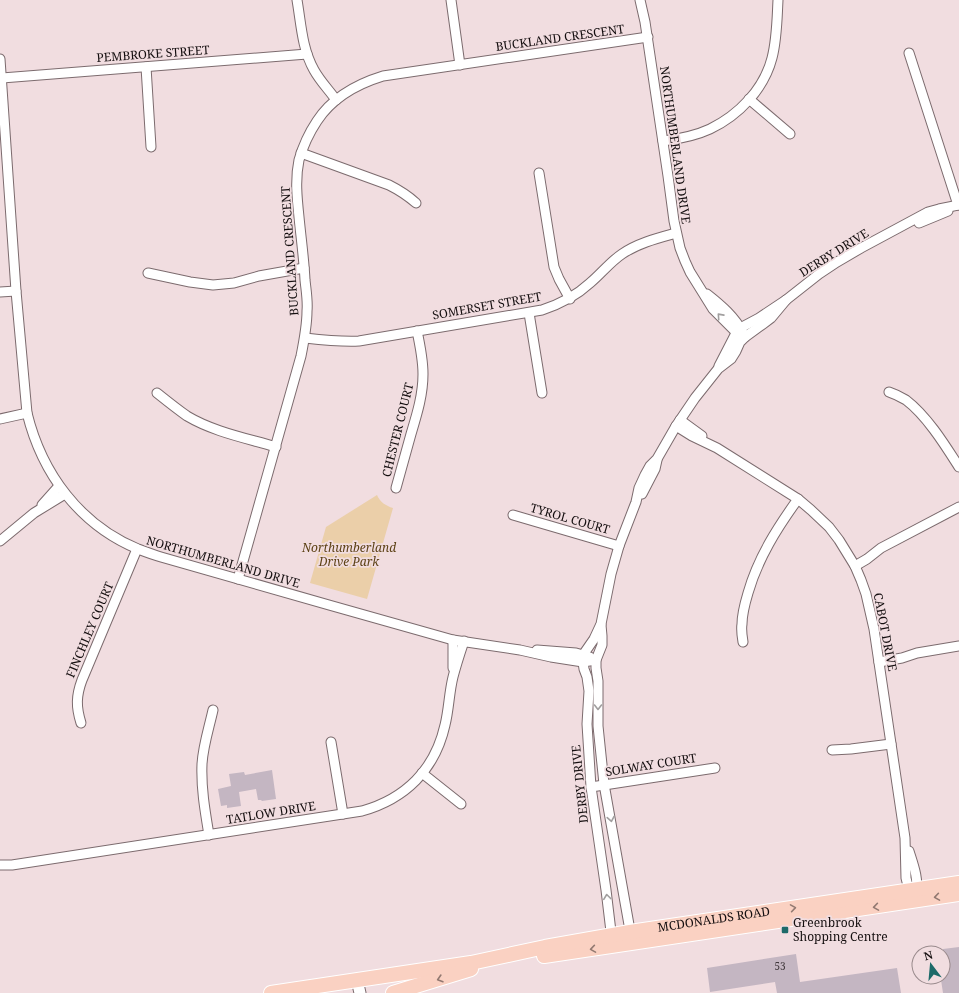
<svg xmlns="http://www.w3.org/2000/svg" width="959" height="993" font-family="'Noto Serif',serif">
  <rect width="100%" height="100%" fill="#f1dde0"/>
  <!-- green -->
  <path fill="#ebcfa9" d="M377 495C380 502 386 506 393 508L367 599 310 583 326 527Z"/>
  <!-- building -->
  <g fill="#c4b6c2">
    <path d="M272 770 276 799 262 801 261 800H258L256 789 239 792 241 806 227 808V805L221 806 218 789 231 786 229 774 244 772 245 775Z"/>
    <path d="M959 947V993H943L941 980H943V949Z"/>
    <path d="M796 954 800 982 897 968 901 993H777L775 982 710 992 707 968Z"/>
  </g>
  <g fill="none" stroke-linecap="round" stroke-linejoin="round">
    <!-- minor casing -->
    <g stroke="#7c6b6e" stroke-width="11">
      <g id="minor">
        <path d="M297 0C301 23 302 49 314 70 320 81 329 90 336 100"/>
        <path d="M451 0 460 65"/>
        <path d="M640 0 645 22 668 176 674 221 680 248 685 261 690 272 713 309 737 333 745 337"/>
        <path d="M909 53 958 205"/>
        <path d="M0 59 16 291 27 413C42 474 80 525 138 549 146 552 154 555 161 557L329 605 453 640 520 650 551 657 583 662 596 660"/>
        <path d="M146 67 151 147"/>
        <path d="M2 78 307 54"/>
        <path d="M749 99 790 134"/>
        <path d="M663 141C679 139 695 136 710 129 739 115 764 89 772 58 777 39 777 19 778 0"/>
        <path d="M301 153 389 185C399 190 407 195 416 203"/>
        <path d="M539 173 554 267 559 279 570 299"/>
        <path d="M919 223 936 216 948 211"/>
        <path d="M148 273 190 282 213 285 234 283 259 276 304 268"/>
        <path d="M0 292 16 291"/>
        <path d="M707 294C721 305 735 317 743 333"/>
        <path d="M529 313 542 393"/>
        <path d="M305 338C323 340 341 342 359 341L542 310C560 304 576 296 590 283 601 274 610 262 622 254 638 243 658 238 676 233"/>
        <path d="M719 366 735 335 744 326 759 318 786 300 819 274 837 262 861 248 928 212 939 209 959 205"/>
        <path d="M889 392C895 394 901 397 906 400 927 416 945 445 959 467"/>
        <path d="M157 393C167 401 177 409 187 416 214 432 246 438 276 447"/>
        <path d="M0 419 27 413"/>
        <path d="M680 420 702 436"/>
        <path d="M676 426 692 436 717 448 798 499 811 510 829 527 839 540 855 566 861 580 866 594 874 629 905 838 906 878 909 890 911 894"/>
        <path d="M396 488C401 470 406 452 411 434 417 414 423 395 423 374 423 359 420 345 417 331"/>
        <path d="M642 494 655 469 657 460"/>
        <path d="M42 505 59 486"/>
        <path d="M513 515 619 546"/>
        <path d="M0 541 34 513 65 494"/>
        <path d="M855 566 867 559 881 548 959 507"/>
        <path d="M238 579 301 356C304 341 307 326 307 311 308 301 306 290 305 280 304 259 301 238 299 217 297 198 295 179 299 160 303 146 309 133 317 121 332 98 357 84 383 76L648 37"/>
        <path d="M601 625 602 636V645L596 660V668L598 681V726L604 784 631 936"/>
        <path d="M743 642C742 636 741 630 742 624 742 613 745 603 748 593 758 558 777 528 798 499"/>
        <path d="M537 650 576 653 590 657"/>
        <path d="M879 662 902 658 917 653 959 646"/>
        <path d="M453 668V640"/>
        <path d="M81 723C76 707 76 696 82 680L137 549"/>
        <path d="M331 742 343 814"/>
        <path d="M832 750 851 749 891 744"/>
        <path d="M422 773 461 804"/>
        <path d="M591 787 715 768"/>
        <path d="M209 835C205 811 201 788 202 764 203 746 209 728 213 710"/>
        <path d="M909 851C913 864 919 879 916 893"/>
        <path d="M0 865H12L362 811C405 799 435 770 445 725 449 709 449 693 453 677 456 665 460 653 464 641"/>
        <path d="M612 940 606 890 591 787 587 724 589 691 587 677 584 669 583 662 585 652 594 639 601 624 611 574 619 546 636 502 639 488 645 475 650 466 657 459 676 426 695 398 718 369 731 359 736 351 740 342 745 337 763 324 771 318 786 300"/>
      </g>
    </g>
    <!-- tertiary casing -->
    <g stroke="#7c6b6e" stroke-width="13">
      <path id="tertiary" d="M357 980 360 993"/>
    </g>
    <!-- primary casing -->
    <g stroke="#fff" stroke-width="16">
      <g id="primary">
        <path d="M544 956 959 894"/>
        <path id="s1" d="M271 993 471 963 545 947 630 932 959 883"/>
        <path d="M393 993 471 969"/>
      </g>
    </g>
    <!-- minor -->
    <use href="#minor" stroke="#fff" stroke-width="9"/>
    <!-- tertiary -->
    <use href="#tertiary" stroke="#fff" stroke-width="11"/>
    <!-- primary -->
    <use href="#primary" stroke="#fad1c2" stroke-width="14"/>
  </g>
  <!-- one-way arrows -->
  <defs><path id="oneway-chevron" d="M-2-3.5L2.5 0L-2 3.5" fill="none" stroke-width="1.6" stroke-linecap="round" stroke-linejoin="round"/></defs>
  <g stroke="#a19f9f">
    <use href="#oneway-chevron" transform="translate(720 316) rotate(-132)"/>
    <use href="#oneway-chevron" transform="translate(598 707) rotate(90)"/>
    <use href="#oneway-chevron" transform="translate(611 819) rotate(80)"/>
    <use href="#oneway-chevron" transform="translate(607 897) rotate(-97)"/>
  </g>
  <g stroke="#927971">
    <use href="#oneway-chevron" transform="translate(937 897) rotate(171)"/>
    <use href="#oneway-chevron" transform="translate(876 907) rotate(171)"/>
    <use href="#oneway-chevron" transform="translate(793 908) rotate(-9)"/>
    <use href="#oneway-chevron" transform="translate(593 949) rotate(171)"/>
    <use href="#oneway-chevron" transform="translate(440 979) rotate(163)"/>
  </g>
  <!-- markers -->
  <rect fill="#1d6a69" stroke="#f1dde0" stroke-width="1.5" x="781" y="926" width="8" height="8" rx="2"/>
  <g text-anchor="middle" stroke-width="3.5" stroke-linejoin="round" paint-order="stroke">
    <!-- number labels -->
    <g font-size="10" fill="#40383c">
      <text x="780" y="970">53</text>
    </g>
    <!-- street labels -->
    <g font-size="12" fill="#140e0f" stroke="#f1dde0">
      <text transform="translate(560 38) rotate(-8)" y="4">BUCKLAND CRESCENT</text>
      <text transform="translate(153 54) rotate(-4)" y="4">PEMBROKE STREET</text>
      <text transform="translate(675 145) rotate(82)" y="4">NORTHUMBERLAND DRIVE</text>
      <text transform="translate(290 251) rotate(-94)" y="4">BUCKLAND CRESCENT</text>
      <text transform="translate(834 253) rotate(-32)" y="4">DERBY DRIVE</text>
      <text transform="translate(487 306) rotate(-10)" y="4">SOMERSET STREET</text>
      <text transform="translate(398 430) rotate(-76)" y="4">CHESTER COURT</text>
      <text transform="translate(570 519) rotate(16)" y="4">TYROL COURT</text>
      <text transform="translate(223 562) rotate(16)" y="4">NORTHUMBERLAND DRIVE</text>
      <text transform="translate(90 630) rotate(-67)" y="4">FINCHLEY COURT</text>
      <text transform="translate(885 632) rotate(79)" y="4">CABOT DRIVE</text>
      <text transform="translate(651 765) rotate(-9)" y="4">SOLWAY COURT</text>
      <text transform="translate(580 784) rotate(-96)" y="4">DERBY DRIVE</text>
      <text transform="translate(271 813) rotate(-9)" y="4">TATLOW DRIVE</text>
      <text dy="4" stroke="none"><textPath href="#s1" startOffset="449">MCDONALDS ROAD</textPath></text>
    </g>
    <!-- park labels -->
    <g font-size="12" font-style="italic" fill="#5d4216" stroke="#f1dde0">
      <text x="349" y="552">Northumberland<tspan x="349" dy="14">Drive Park</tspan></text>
    </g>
    <!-- poi labels -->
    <g font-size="12" fill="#140e0f" stroke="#f1dde0" text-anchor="start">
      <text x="793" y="927">Greenbrook<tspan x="793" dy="14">Shopping Centre</tspan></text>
    </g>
  </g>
  <!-- north arrow -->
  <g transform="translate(931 965) rotate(344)"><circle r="19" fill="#f1dde0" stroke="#998a8c"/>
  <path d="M0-3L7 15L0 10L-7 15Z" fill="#1d6a69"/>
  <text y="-6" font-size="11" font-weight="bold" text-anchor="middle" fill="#140e0f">N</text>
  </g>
</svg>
